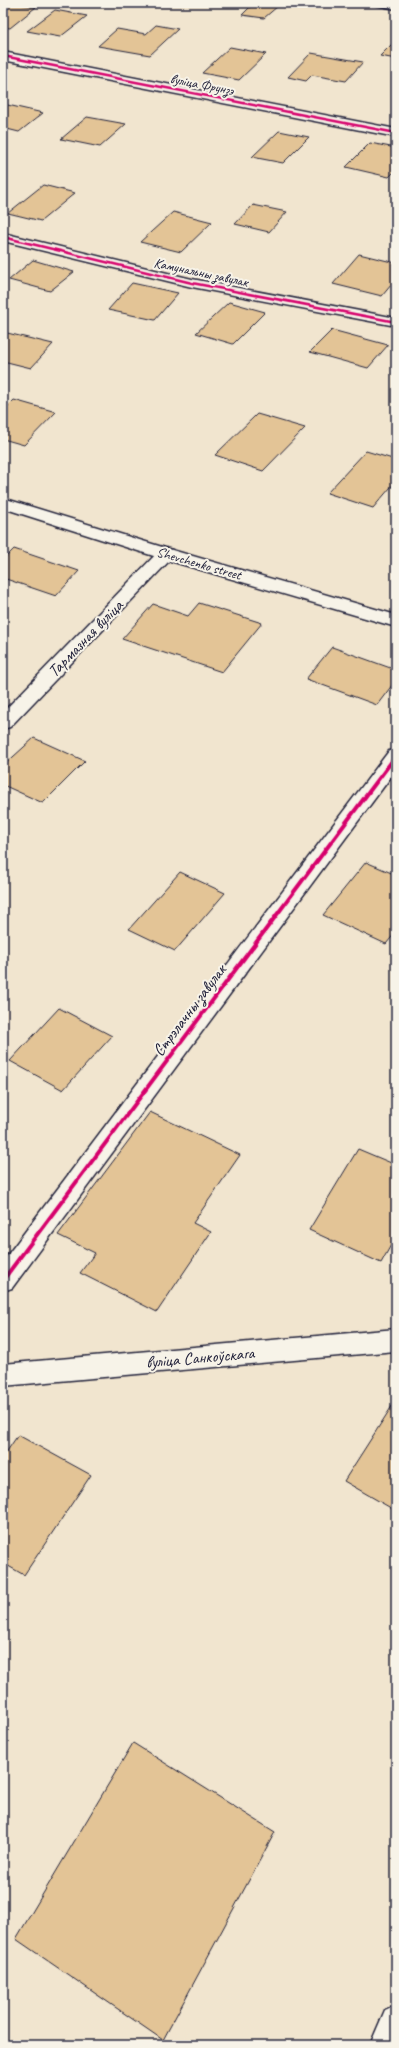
<svg xmlns="http://www.w3.org/2000/svg" width="399" height="2048" font-family="Caveat,sans-serif">
  <rect width="100%" height="100%" fill="#f1e5cf"/>
  <filter id="ink" filterUnits="userSpaceOnUse"><feTurbulence type="fractalNoise" baseFrequency=".025" numOctaves="2"/><feDisplacementMap in="SourceGraphic" scale="8" xChannelSelector="R" yChannelSelector="G"/><feConvolveMatrix kernelMatrix="1 2 1 2 8 2 1 2 1" color-interpolation-filters="sRGB"/></filter>
  <g filter="url(#ink)">
    <!-- building -->
    <g fill="#e3c496" stroke="#22223b">
      <path d="M3 3H13L36 7 10 28 3 27Z"/>
      <path d="M254 3H262L278 6 264 18 242 15Z"/>
      <path d="M55 10 87 16 60 37 27 31Z"/>
      <path d="M156 25 178 29 150 55 98 46 117 29 146 34Z"/>
      <path d="M392 44 396 45V59L380 56Z"/>
      <path d="M230 47 266 54 239 80 202 73Z"/>
      <path d="M311 53 363 62 346 81 312 75 306 81 288 77Z"/>
      <path d="M3 104 43 113 19 132 3 128Z"/>
      <path d="M87 117 126 124 100 147 61 139Z"/>
      <path d="M279 131 309 137 283 163 252 157Z"/>
      <path d="M370 143 396 148V170L389 177 346 167Z"/>
      <path d="M43 185 75 193 41 221 8 213Z"/>
      <path d="M253 205 287 212 269 232 235 224Z"/>
      <path d="M173 212 212 222 181 252 140 242Z"/>
      <path d="M359 254 396 263V279L382 296 333 284Z"/>
      <path d="M33 260 74 272 50 291 9 280Z"/>
      <path d="M132 283 178 293 155 320 108 310Z"/>
      <path d="M229 302 265 312 233 344 196 333Z"/>
      <path d="M332 330 388 345 368 368 310 352Z"/>
      <path d="M3 332 53 344 31 368 3 361Z"/>
      <path d="M14 400 56 412 24 445 3 439V411Z"/>
      <path d="M257 414 305 428 263 471 215 455Z"/>
      <path d="M366 451 396 460V481L373 508 327 493Z"/>
      <path d="M14 549 79 571 56 596 3 578V560Z"/>
      <path d="M199 603 262 623 222 672 122 639 153 604 188 616Z"/>
      <path d="M332 647 396 670V680L377 705 306 679Z"/>
      <path d="M34 738 85 761 43 803 3 785V766Z"/>
      <path d="M366 862 396 875V932L386 944 323 915Z"/>
      <path d="M180 872 225 893 175 951 129 929Z"/>
      <path d="M59 1008 112 1036 63 1090 10 1061Z"/>
      <path d="M150 1112 240 1155 193 1223 211 1232 157 1312 80 1273 95 1253 58 1235Z"/>
      <path d="M358 1149 396 1165V1236L381 1263 309 1230Z"/>
      <path d="M394 1403 396 1404V1511L344 1481Z"/>
      <path d="M18 1435 91 1475 24 1575 3 1563V1457Z"/>
      <path d="M133 1743 275 1832 163 2040 16 1939Z"/>
    </g>
    <g fill="none" stroke-linecap="round" stroke-linejoin="round">
      <!-- lane casing -->
      <g stroke="#22223b" stroke-width="3">
        <path id="lane" d="M374 3H396V9L376 5Z"/>
      </g>
      <!-- street casing -->
      <g stroke="#22223b" stroke-width="3">
        <g id="street">
          <path d="M3 52 396 129V137L3 60Z"/>
          <path d="M3 233 192 279 396 318V326L192 287 3 241Z"/>
          <path d="M166 549 172 550 175 554 172 558 10 727 3 729V712L160 550Z"/>
          <path d="M396 750V770L12 1288 3 1291V1261L389 751Z"/>
          <path d="M396 1329V1351L3 1386V1364Z"/>
          <path d="M396 2005V2045H370L385 2010Z"/>
        </g>
      </g>
      <!-- secondary casing -->
      <g stroke="#22223b" stroke-width="3">
        <path id="secondary" d="M3 498 172 550 396 615V627L160 558 3 508Z"/>
      </g>
      <!-- lane -->
      <use href="#lane" fill="#f7f3e8" fill-rule="evenodd"/>
      <!-- street -->
      <use href="#street" fill="#f7f3e8" fill-rule="evenodd"/>
      <!-- secondary -->
      <use href="#secondary" fill="#f7f3e8" fill-rule="evenodd"/>
      <!-- cycleway-far2 casing -->
      <g stroke="#f7f3e8" stroke-width="4">
        <g id="cycleway-far2">
          <path d="M3 56 396 133"/>
          <path d="M3 237 192 283 396 322"/>
        </g>
      </g>
      <!-- cycleway-far1 casing -->
      <g stroke="#f7f3e8" stroke-width="5">
        <path id="cycleway-far1" d="M395 758 396 756"/>
      </g>
      <!-- cycleway casing -->
      <g stroke="#f7f3e8" stroke-width="6">
        <path id="cycleway" d="M3 1280 395 757"/>
      </g>
      <!-- cycleway-far2 -->
      <use href="#cycleway-far2" stroke="#d6006c" stroke-width="2.5"/>
      <!-- cycleway-far1 -->
      <use href="#cycleway-far1" stroke="#d6006c" stroke-width="3"/>
      <!-- cycleway -->
      <use href="#cycleway" stroke="#d6006c" stroke-width="4"/>
    </g>
  </g>
  <g text-anchor="middle" stroke-width="4" stroke-linejoin="round" paint-order="stroke">
    <!-- far-street labels -->
    <g font-size="14" fill="#22223b" stroke="#f7f3e8">
      <text transform="translate(202 84) rotate(11)" y="5">вуліца Фрунзэ</text>
      <text transform="translate(201 272) rotate(12)" y="5">Камунальны завулак</text>
      <text transform="translate(199 563) rotate(16)" y="5">Shevchenko street</text>
    </g>
    <!-- street labels -->
    <g font-size="17" fill="#22223b" stroke="#f7f3e8">
      <text transform="translate(85 638) rotate(-46)" y="6">Тармазная вуліца</text>
      <text transform="translate(189 1010) rotate(-53)" y="6">Стрэлачны завулак</text>
      <text transform="translate(200 1357) rotate(-5)" y="6">вуліца Санкоўскага</text>
    </g>
  </g>
  <!-- margin -->
  <rect width="399" height="2048" fill="none" stroke="#f7f3e8" stroke-width="16"/>
  <rect x="8" y="8" width="383" height="2032" fill="none" stroke="#22223b" stroke-width="1.5" filter="url(#ink)"/>
</svg>
